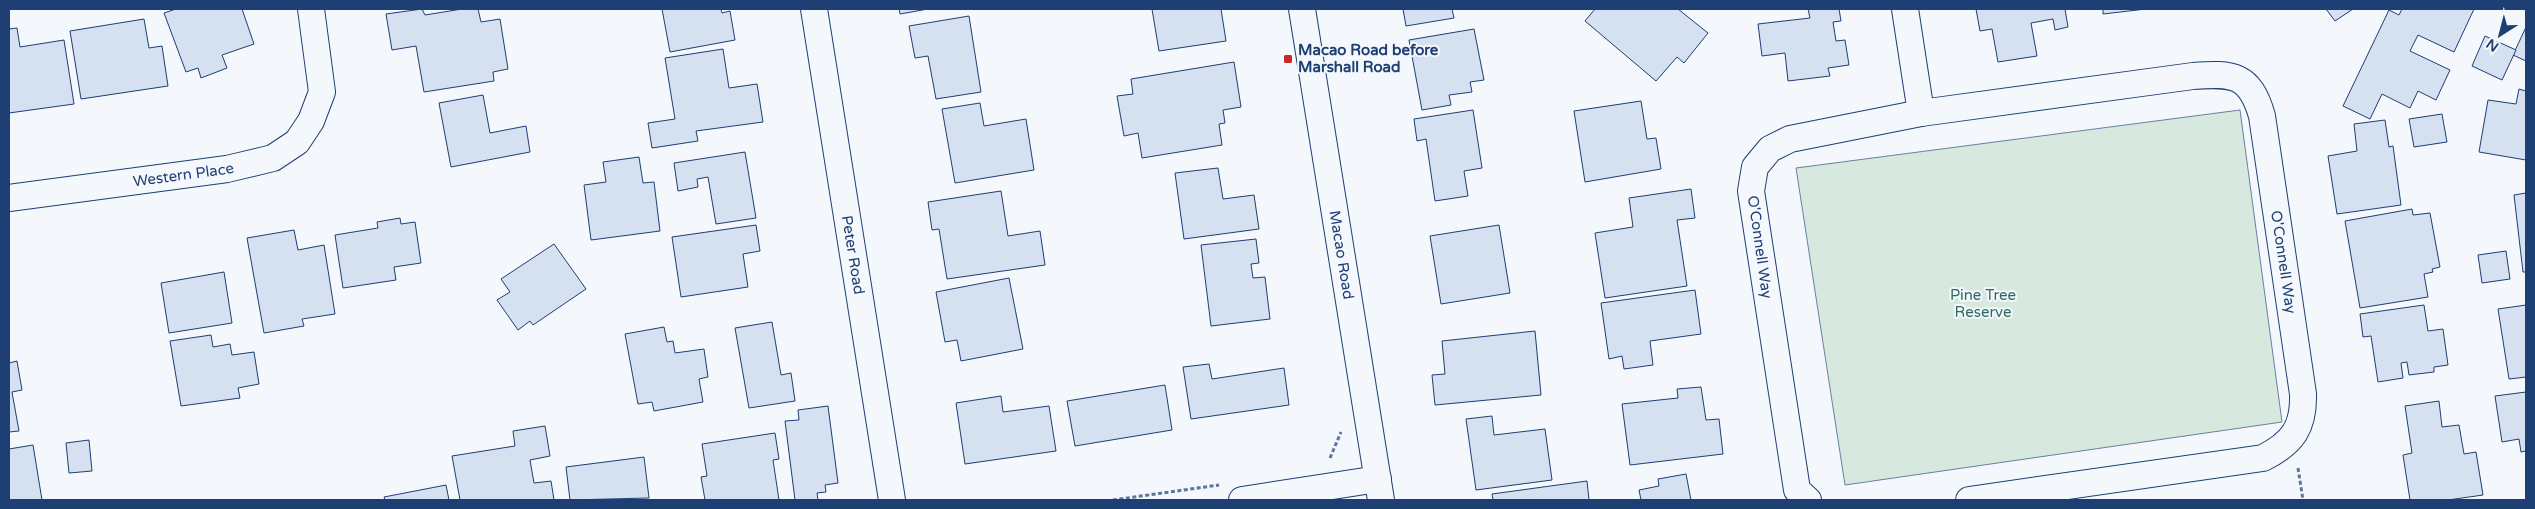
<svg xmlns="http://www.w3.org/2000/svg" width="2535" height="509" font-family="'Varela Round',sans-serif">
  <rect width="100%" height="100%" fill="#f4f7fb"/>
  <!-- green -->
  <path fill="#d7e8df" stroke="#687fa3" d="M2240 110 2282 422 1845 485 1796 168Z"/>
  <!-- building -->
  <g fill="#d5e0f0" stroke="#1d3f73">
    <path d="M176 9H242L254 44 222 55 227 68 201 78 198 68 186 72 164 13Z"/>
    <path d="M422 9 425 15 462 9H478L481 22 500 19 508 69 493 72 494 81 424 92 416 46 392 50 386 14Z"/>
    <path d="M662 9H721L722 13 730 11 735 40 670 52Z"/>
    <path d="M899 9H928L900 14Z"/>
    <path d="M1152 9H1221L1226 41 1159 51Z"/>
    <path d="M1403 9H1452L1454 18 1406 26Z"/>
    <path d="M1595 9H1678L1708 33 1684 63 1677 57 1656 81 1585 21Z"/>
    <path d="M1808 9H1839L1841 21 1833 22 1836 41 1845 40 1849 65 1828 68 1830 76 1788 81 1785 53 1762 56 1758 24 1810 18Z"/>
    <path d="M1976 9H2065L2068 27 2055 30 2053 19 2031 23 2037 56 1998 62 1992 29 1980 31Z"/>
    <path d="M2103 9H2146L2103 14Z"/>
    <path d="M2326 9H2353L2335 21Z"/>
    <path d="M2402 9H2474L2454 52 2418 35 2410 51 2450 70 2436 100 2418 91 2410 108 2382 94 2370 119 2343 106 2389 10 2399 15Z"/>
    <path d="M969 16 981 92 936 99 928 56 915 58 909 26Z"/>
    <path d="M144 19 149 48 162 46 168 86 81 99 70 31Z"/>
    <path d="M2526 27V61L2513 55Z"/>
    <path d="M17 28 20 47 64 40 74 104 9 113V29Z"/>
    <path d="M1474 29 1484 80 1470 82 1472 92 1449 95 1451 105 1422 110 1409 40Z"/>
    <path d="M2485 36 2516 50 2502 80 2472 66Z"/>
    <path d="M723 49 729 88 757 84 763 122 696 131 698 141 652 148 648 123 675 119 665 58Z"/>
    <path d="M1234 62 1241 107 1223 110 1225 123 1219 124 1222 145 1142 158 1138 133 1124 136 1117 96 1133 94 1131 79Z"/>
    <path d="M2519 89 2526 91V160L2479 152 2488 100 2516 104Z"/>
    <path d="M483 95 490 133 526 126 530 152 451 167 439 103Z"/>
    <path d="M1641 101 1647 139 1656 138 1661 169 1585 182 1574 111Z"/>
    <path d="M980 103 984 126 1026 119 1034 170 955 183 942 109Z"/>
    <path d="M1473 110 1482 168 1464 171 1468 196 1435 201 1426 139 1417 141 1414 119Z"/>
    <path d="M2442 114 2447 142 2414 147 2409 119Z"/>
    <path d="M2385 120 2389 147 2393 146 2401 205 2337 214 2328 156 2357 151 2354 124Z"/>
    <path d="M745 152 756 218 716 224 708 177 697 179 698 187 678 191 674 163Z"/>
    <path d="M639 157 643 183 654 182 660 231 591 240 584 185 606 182 603 162Z"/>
    <path d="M1218 168 1223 199 1254 195 1259 229 1184 239 1175 173Z"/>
    <path d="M1691 189 1695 218 1677 220 1687 286 1605 298 1595 233 1633 227 1629 198Z"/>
    <path d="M1001 191 1008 236 1040 231 1045 265 947 279 939 229 932 230 928 202Z"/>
    <path d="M2526 193V272H2523L2514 195Z"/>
    <path d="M2412 209 2413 215 2430 213 2440 267 2432 269 2433 272 2424 274 2428 297 2360 308 2345 221Z"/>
    <path d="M400 218 401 224 415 222 421 263 394 267 396 280 343 288 335 235 378 228 377 222Z"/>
    <path d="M756 225 760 251 743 254 748 287 681 297 672 237Z"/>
    <path d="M1499 225 1510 293 1441 304 1430 236Z"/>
    <path d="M294 230 298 250 324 245 335 314 302 319 304 326 264 333 247 238Z"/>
    <path d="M1256 239 1259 263 1251 264 1253 278 1265 277 1270 319 1211 326 1201 245Z"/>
    <path d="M554 244 586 289 533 325 530 321 518 330 497 300 510 292 501 279Z"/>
    <path d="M2506 251 2510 279 2482 283 2478 255Z"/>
    <path d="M224 272 232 323 169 333 161 283Z"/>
    <path d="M1009 278 1023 349 961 361 957 340 945 342 936 292Z"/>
    <path d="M1695 290 1701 334 1650 341 1653 365 1624 369 1622 356 1609 359 1601 303Z"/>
    <path d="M2424 305 2428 331 2443 329 2448 365 2434 367V372L2409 375 2407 362 2401 363 2403 378 2378 382 2371 336 2363 337 2360 314Z"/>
    <path d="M2526 305V377L2509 379 2498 309Z"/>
    <path d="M772 322 781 375 791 373 795 401 749 408 735 328Z"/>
    <path d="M664 327 667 342 673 341 675 353 704 349 708 377 699 379 703 402 654 411 652 402 638 404 625 334Z"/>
    <path d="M1535 331 1541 395 1435 405 1432 375 1445 374 1442 341Z"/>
    <path d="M211 335 213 347 230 344 232 355 254 352 259 384 238 388 240 398 181 406 170 341Z"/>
    <path d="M17 361 22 390 12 392 19 431 9 432V363Z"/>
    <path d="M1209 364 1212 379 1284 368 1289 405 1191 419 1183 367Z"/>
    <path d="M1165 385 1172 430 1075 446 1067 401Z"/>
    <path d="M1701 387 1706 420 1719 419 1723 454 1630 465 1622 404 1678 398 1677 389Z"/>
    <path d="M2526 392V451L2521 452 2519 439 2502 442 2495 396Z"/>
    <path d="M1001 396 1003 412 1049 406 1056 451 965 464 956 403Z"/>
    <path d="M2439 401 2442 427 2459 425 2464 454 2476 452 2483 495 2448 500H2410L2403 455 2412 453 2405 406Z"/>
    <path d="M828 406 838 483 825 485 826 492 817 493 818 500H795L785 421 799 420 798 410Z"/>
    <path d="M1492 416 1494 435 1545 429 1552 480 1476 490 1466 419Z"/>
    <path d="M545 426 550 456 530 460 534 483 551 481 554 500H460L452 456 515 446 513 431Z"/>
    <path d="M775 433 779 459 773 460 779 500H705L701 477 707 476 702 444Z"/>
    <path d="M89 440 92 471 69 473 66 443Z"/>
    <path d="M33 445 42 500H9V449Z"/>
    <path d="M644 457 649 498 570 500 566 467Z"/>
    <path d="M1686 474 1691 500H1641L1639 490 1659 486 1658 479Z"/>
    <path d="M1587 481 1589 500H1493L1492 494Z"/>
    <path d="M446 485 449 500H385L384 497Z"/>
  </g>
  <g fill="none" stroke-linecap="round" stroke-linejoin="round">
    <!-- minor casing -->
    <g stroke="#1d3f73" stroke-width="28">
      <g id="minor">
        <path id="s1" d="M814 9 892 500"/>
        <path id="s2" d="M1302 9 1381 500"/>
        <path d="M1905 9 1921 113"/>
        <path id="s3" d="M9 198 227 169 273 158 297 142 311 121 322 92 311 9"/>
        <path d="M1242 500 1378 479"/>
        <path id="s4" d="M1808 500 1797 490 1751 191 1755 167 1770 149 1790 139 1921 113 2193 76C2233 73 2250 74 2262 116L2303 394C2304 427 2293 443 2263 458L1969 500"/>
      </g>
    </g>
    <!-- path -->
    <g stroke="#5e769c" stroke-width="3" stroke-dasharray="4 2.5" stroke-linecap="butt">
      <path d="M1330 458 1341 432"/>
      <path d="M2298 468 2303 500"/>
      <path d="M1113 500 1219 485"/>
    </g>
    <!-- minor -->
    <use href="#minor" stroke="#f4f7fb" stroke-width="26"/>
  </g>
  <!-- markers -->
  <rect fill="#c62828" stroke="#f4f7fb" stroke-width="2" x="1283" y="54" width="10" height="10" rx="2.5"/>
  <g text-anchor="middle" stroke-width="4" stroke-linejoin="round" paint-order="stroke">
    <!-- poi labels -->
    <g font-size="15" font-weight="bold" fill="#1d3f73" stroke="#f4f7fb" text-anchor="start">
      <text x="1298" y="55">Macao Road before<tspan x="1298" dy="17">Marshall Road</tspan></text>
    </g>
    <!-- street labels -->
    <g font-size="15" fill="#1d3f73" stroke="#f4f7fb">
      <text dy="5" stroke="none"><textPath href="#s3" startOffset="176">Western Place</textPath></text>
      <text transform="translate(1760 247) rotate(82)" y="5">O'Connell Way</text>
      <text dy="5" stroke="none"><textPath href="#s1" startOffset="249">Peter Road</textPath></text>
      <text dy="5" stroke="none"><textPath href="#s2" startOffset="249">Macao Road</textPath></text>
      <text dy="5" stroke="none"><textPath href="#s4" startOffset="1034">O'Connell Way</textPath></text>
    </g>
    <!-- park labels -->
    <g font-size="15" fill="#2c6c60" stroke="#f4f7fb">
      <text x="1983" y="300">Pine Tree<tspan x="1983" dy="17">Reserve</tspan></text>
    </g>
  </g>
  <!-- border -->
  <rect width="2535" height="509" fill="none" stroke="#1d3f73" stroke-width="20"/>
  <!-- north arrow -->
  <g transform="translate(2500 35) rotate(216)" stroke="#f4f7fb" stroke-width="4" paint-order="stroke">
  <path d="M0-4L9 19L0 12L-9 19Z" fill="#1d3f73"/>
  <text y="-8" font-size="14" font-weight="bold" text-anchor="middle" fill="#1d3f73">N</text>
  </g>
</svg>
